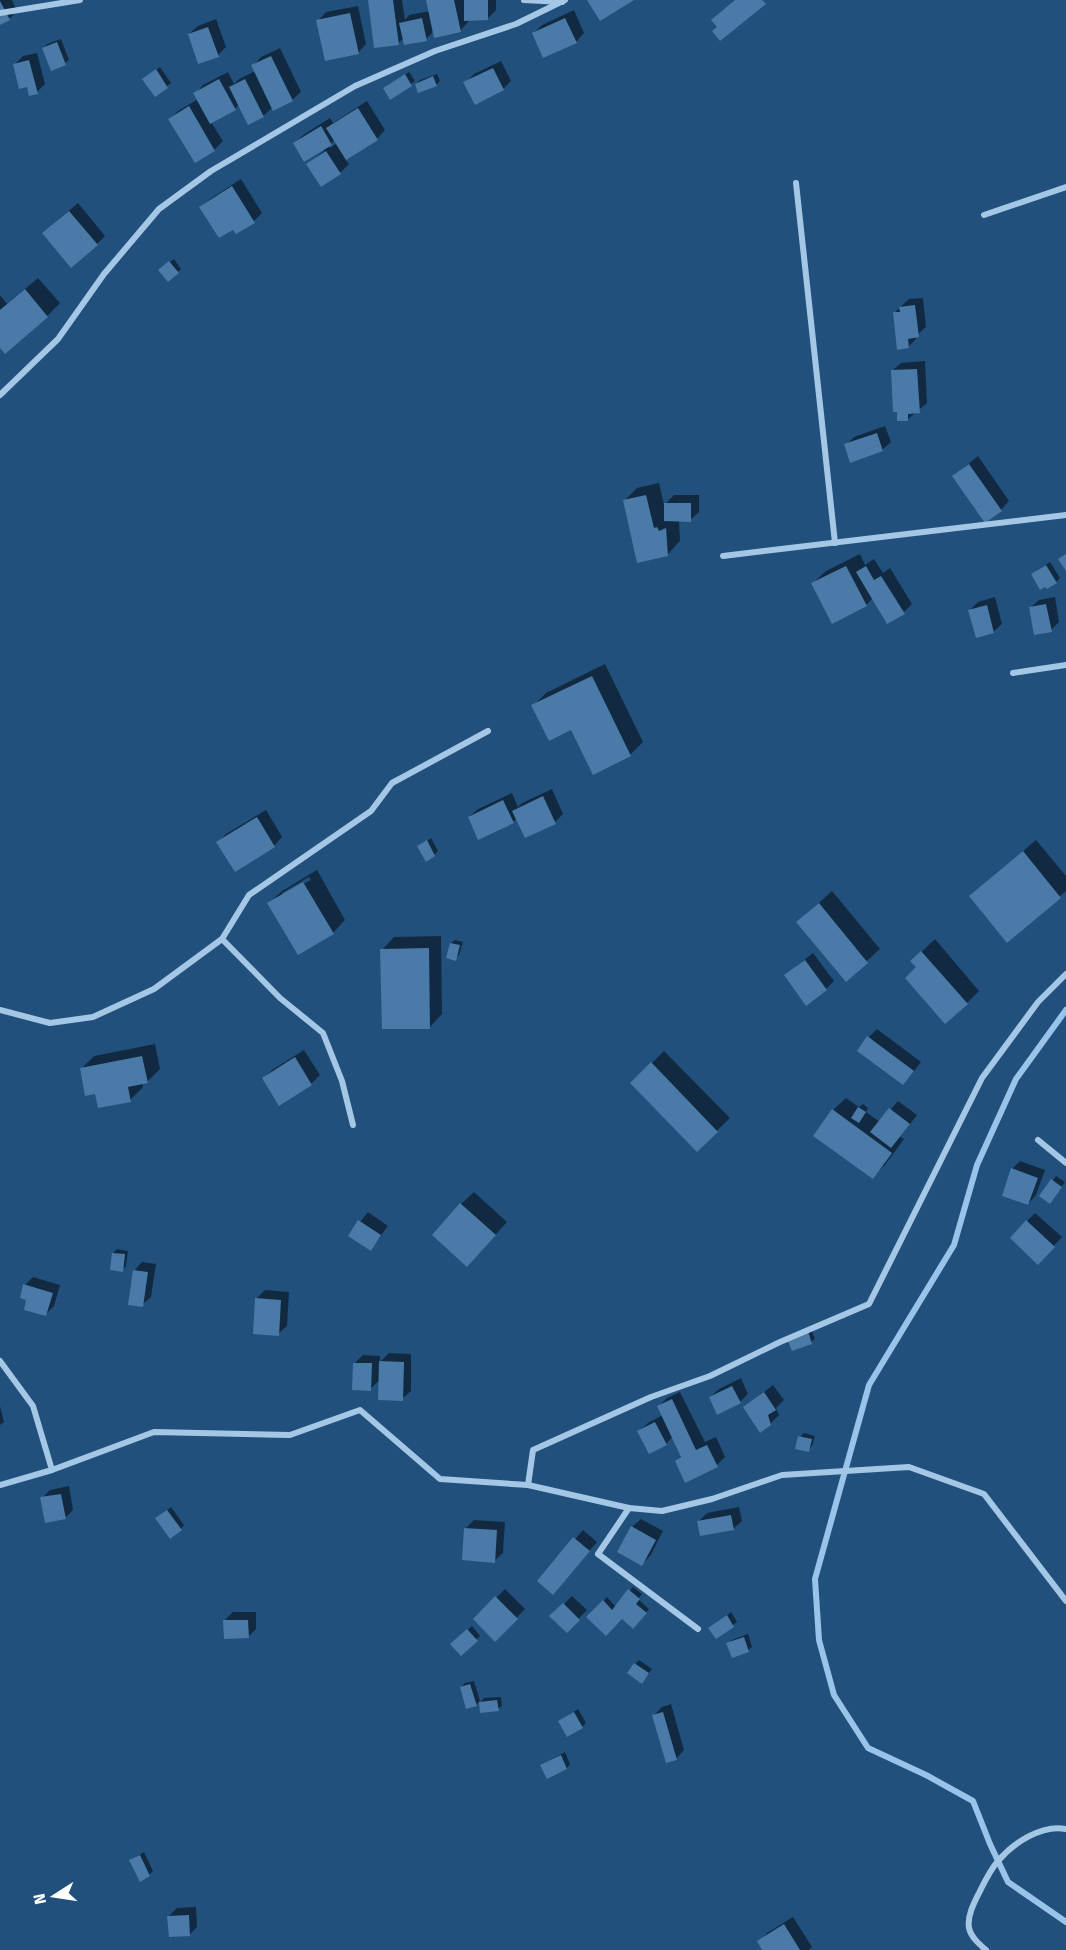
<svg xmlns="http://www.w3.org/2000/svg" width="1066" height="1950" font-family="'Fira Sans',sans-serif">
  <rect width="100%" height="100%" fill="#21507d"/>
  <!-- shadow -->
  <g fill="#0007" fill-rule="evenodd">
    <path d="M0 0H12L17 11 9 19 0 23Z"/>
    <path d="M369 0H402L405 20 409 15 430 11 428 0H496V10L487 19H468V22L460 31H434L426 39 404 38 398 43Z"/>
    <path d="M358 6 366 44 358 53 318 21 326 12Z"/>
    <path d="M574 10 584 33 576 42 534 33 542 25Z"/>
    <path d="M216 19 226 47 218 55 189 34 198 26Z"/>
    <path d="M61 39 69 60 65 63 44 48 47 44Z"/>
    <path d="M280 48 301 92 292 100 273 107 263 116 239 104 235 109 211 122 223 141 214 150 195 161 170 119 178 111 198 99 195 94 203 85 228 72 234 84 239 79 255 71 253 66 261 57Z"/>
    <path d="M37 53 45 84 37 92 28 85 14 65 23 56Z"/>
    <path d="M501 61 511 81 503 89 465 83 474 74Z"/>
    <path d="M160 67 171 83 155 95 147 76Z"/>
    <path d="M409 72 415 81 391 98 388 85Z"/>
    <path d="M437 74 440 81 436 85 416 84 420 80Z"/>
    <path d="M367 101 385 130 377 139 345 159 349 164 340 173 322 185 308 164 324 151 323 149 295 143 303 135 330 118 333 123ZM335 139 337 143 330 148 329 146Z"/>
    <path d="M241 179 262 213 254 221 237 232 201 207 210 199Z"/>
    <path d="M78 203 105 236 97 244 52 225Z"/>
    <path d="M174 259 181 269 178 272 164 267Z"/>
    <path d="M38 278 60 303 47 316 0 346V295L7 304Z"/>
    <path d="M923 298 926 327 916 336V339L908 347 894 313 909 299Z"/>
    <path d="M925 361 927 403 908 419 892 371 901 363Z"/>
    <path d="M885 426 891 442 882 450 846 445 854 437Z"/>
    <path d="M978 456 1009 501 1001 510 954 476Z"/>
    <path d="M659 483 664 505 674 495H699V512L690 520H679L680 541 668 554 624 501 637 488Z"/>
    <path d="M860 554 865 565 874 559 883 573 890 568 912 604 904 612 873 598 866 605 813 583 826 571Z"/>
    <path d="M1050 562 1060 578 1056 582 1036 571Z"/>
    <path d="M995 597 1002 624 993 632 970 610 978 602Z"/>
    <path d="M1055 597 1059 622 1051 630 1030 608 1039 600Z"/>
    <path d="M605 664 643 742 630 755 572 728 533 706 546 693Z"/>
    <path d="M552 789 563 814 555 822 517 818 513 822 469 817 478 809 512 793 518 807 522 803Z"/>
    <path d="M266 810 282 837 274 846 235 870 218 843 226 834Z"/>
    <path d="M431 838 438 851 434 855 419 846Z"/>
    <path d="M1036 840 1066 876V891L1007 941 971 896Z"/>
    <path d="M317 870 345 920 333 933 269 903 282 891ZM309 877 311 880 282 896V893Z"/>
    <path d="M832 891 880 949 846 980 798 922Z"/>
    <path d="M441 936 442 1014 430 1027 382 950 394 937Z"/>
    <path d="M935 939 979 991 967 1003 918 967 912 961Z"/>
    <path d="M455 940 463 942 459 955 455 959 451 943Z"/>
    <path d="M813 953 834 981 826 989 786 975Z"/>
    <path d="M877 1029 921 1062 911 1075 869 1037Z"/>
    <path d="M155 1044 160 1069 147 1082 142 1083 143 1087 130 1100 96 1092 81 1069 94 1056Z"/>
    <path d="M304 1050 320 1075 311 1084 279 1103 264 1078 272 1070Z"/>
    <path d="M664 1051 730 1118 697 1150 632 1083Z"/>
    <path d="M846 1098 859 1107 863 1104 868 1108 866 1112 880 1122 898 1101 917 1115 900 1137 904 1139 885 1165 872 1177 833 1110Z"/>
    <path d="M1020 1161 1045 1170 1036 1195 1028 1204 1012 1169Z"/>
    <path d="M1056 1176 1065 1182 1053 1198 1041 1196Z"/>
    <path d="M474 1192 507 1222 480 1252 461 1204Z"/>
    <path d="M368 1212 388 1226 371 1249 350 1235Z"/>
    <path d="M1035 1213 1062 1237 1046 1254 1027 1221Z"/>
    <path d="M117 1249 128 1251 126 1266 122 1270 113 1253Z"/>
    <path d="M142 1262 156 1264 151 1297 142 1305 134 1271Z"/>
    <path d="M33 1277 60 1285 54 1306 46 1314 25 1285Z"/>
    <path d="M265 1290 289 1292 287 1326 278 1334 256 1299Z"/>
    <path d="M811 1329 815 1339 811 1342 793 1349Z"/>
    <path d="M389 1353 411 1354V1391L402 1399 380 1380 370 1389 355 1363 363 1355 380 1356V1362Z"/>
    <path d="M741 1378 748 1394 740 1402 710 1397 719 1389Z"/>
    <path d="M773 1385 784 1400 776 1408 779 1415 770 1424 745 1407Z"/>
    <path d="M680 1392 705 1442 716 1437 725 1457 717 1465 686 1481 676 1461 682 1455 673 1436 666 1444 639 1431 648 1423 663 1415 659 1406 667 1398Z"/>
    <path d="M0 1406 4 1422 0 1425Z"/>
    <path d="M804 1433 815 1436 812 1446 808 1450 800 1437Z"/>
    <path d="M69 1486 73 1510 65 1518 42 1498 50 1490Z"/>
    <path d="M171 1507 184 1525 181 1529 161 1515Z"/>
    <path d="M739 1507 742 1521 733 1529 699 1521 707 1513Z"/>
    <path d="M641 1519 663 1531 650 1556 642 1564 632 1527Z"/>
    <path d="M474 1520 505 1522 503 1553 494 1561 465 1529Z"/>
    <path d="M583 1530 597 1542 561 1584 539 1581Z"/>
    <path d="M633 1587 642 1594 638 1599 649 1609 633 1627 622 1617H588L607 1597 616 1607Z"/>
    <path d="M505 1589 525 1609 495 1640 475 1619Z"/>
    <path d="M572 1596 587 1610 567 1631 552 1616Z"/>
    <path d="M233 1612H256V1629L248 1637 225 1620Z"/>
    <path d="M731 1612 737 1622 716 1637 710 1628Z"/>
    <path d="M472 1626 480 1636 461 1654 452 1644Z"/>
    <path d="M748 1634 752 1647 748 1650 728 1644 732 1640Z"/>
    <path d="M639 1660 652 1669 645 1678 635 1664Z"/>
    <path d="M474 1681 480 1701 476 1705 461 1687 465 1683Z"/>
    <path d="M501 1697 502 1706 498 1709 481 1702 484 1698Z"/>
    <path d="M671 1704 684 1750 676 1759 654 1715 662 1707Z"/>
    <path d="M578 1709 586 1723 582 1727 560 1721Z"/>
    <path d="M565 1752 570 1764 567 1768 542 1765Z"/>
    <path d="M144 1852 153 1871 149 1875 131 1860Z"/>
    <path d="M196 1907 197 1927 189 1935 169 1916 177 1908Z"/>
    <path d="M793 1917 812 1947 809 1950H764L759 1942 767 1933Z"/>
  </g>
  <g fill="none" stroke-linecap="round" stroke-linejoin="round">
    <!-- stream -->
    <path stroke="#99c3e8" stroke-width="6" d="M1066 1010 1016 1079 977 1165 954 1245 869 1385 815 1579 819 1640 834 1695 868 1748 926 1775 973 1801 990 1844 1008 1882 1066 1922"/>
  </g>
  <!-- building -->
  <g fill="#4a7aa7">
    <path d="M368 0H393L399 45 374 48Z"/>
    <path d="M426 0H454L461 32 434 38Z"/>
    <path d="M464 0H488V20L464 21Z"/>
    <path d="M587 0H634L600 21Z"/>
    <path d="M735 0H762L766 4 720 41 712 31 717 27 711 20Z"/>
    <path d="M0 1 10 20 0 25Z"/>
    <path d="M350 13 359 54 325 61 316 20Z"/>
    <path d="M422 18 427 41 404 45 399 23Z"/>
    <path d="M565 18 577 43 543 58 532 33Z"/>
    <path d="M208 27 219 57 198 64 188 34Z"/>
    <path d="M57 42 66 65 51 71 42 48Z"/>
    <path d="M271 56 293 101 273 111 251 65Z"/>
    <path d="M29 60 38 94 29 96 27 87 19 89 13 64Z"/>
    <path d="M493 68 504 90 475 105 463 82Z"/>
    <path d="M156 69 168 88 155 97 142 79Z"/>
    <path d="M405 74 412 86 390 100 383 88Z"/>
    <path d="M433 76 437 86 418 93 415 84Z"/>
    <path d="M219 79 236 110 210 124 193 93Z"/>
    <path d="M245 79 264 117 248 125 229 87Z"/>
    <path d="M189 106 215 151 195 163 168 119Z"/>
    <path d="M358 108 378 140 346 160 326 128Z"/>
    <path d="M321 126 332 145 304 162 293 143Z"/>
    <path d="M326 151 341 174 321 187 306 164Z"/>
    <path d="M232 186 255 223 236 234 233 230 219 238 199 207Z"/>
    <path d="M69 211 98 245 71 268 42 233Z"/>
    <path d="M169 261 179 273 168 282 158 270Z"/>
    <path d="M25 289 48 317 5 354 0 348V310Z"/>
    <path d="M915 305 919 337 908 339 909 348 897 350 893 312H900L899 307Z"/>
    <path d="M917 369 920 413 908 414V421H897V412H893L891 370Z"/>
    <path d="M877 433 883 451 850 463 844 444Z"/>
    <path d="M969 464 1002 511 985 523 952 476Z"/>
    <path d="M646 495 654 528 657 527 659 531 666 528 668 556 637 563 623 500Z"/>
    <path d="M664 503H691V522L664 521Z"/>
    <path d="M1066 554V571L1058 559Z"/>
    <path d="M1046 565 1057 583 1047 589 1045 587 1040 590 1031 574Z"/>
    <path d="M846 566 867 606 832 624 811 583Z"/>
    <path d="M866 566 874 580 881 576 905 614 887 624 856 572Z"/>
    <path d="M1046 604 1052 632 1034 635 1029 607Z"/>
    <path d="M987 605 994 633 976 638 968 610Z"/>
    <path d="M592 676 631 756 593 775 571 730 549 741 531 705Z"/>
    <path d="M543 796 556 824 525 838 512 811Z"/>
    <path d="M503 800 514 823 478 840 468 817Z"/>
    <path d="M257 817 275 847 235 872 216 842Z"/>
    <path d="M427 840 435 856 426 862 417 846Z"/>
    <path d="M1023 851 1061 898 1007 943 969 896Z"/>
    <path d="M303 882 334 934 298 955 267 903Z"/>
    <path d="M819 903 868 963 846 982 796 922Z"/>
    <path d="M450 943 460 945 456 961 446 958Z"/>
    <path d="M429 948 430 1029H382L380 949Z"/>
    <path d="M921 951 968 1004 945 1024 905 978 916 967 910 961Z"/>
    <path d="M805 960 827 990 806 1006 784 975Z"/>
    <path d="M867 1036 914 1071 903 1085 857 1051Z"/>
    <path d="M142 1056 148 1083 128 1087 131 1102 98 1108 95 1094 85 1096 80 1068Z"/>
    <path d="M295 1057 312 1085 279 1106 262 1078Z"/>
    <path d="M651 1062 718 1132 697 1152 630 1083Z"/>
    <path d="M858 1107 866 1112 859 1123 851 1118Z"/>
    <path d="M889 1108 910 1124 891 1148 870 1132Z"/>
    <path d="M832 1109 892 1153 873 1179 813 1136Z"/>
    <path d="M1011 1168 1038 1178 1028 1205 1002 1196Z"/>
    <path d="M1051 1179 1062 1187 1050 1204 1039 1196Z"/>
    <path d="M460 1203 496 1235 467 1267 432 1235Z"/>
    <path d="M358 1220 381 1235 371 1251 348 1236Z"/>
    <path d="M1026 1220 1055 1247 1038 1265 1010 1238Z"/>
    <path d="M112 1253 125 1254 123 1272 110 1270Z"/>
    <path d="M133 1270 148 1272 143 1307 128 1305Z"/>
    <path d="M23 1284 53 1293 46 1316 24 1310 26 1300 20 1298Z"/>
    <path d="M255 1298 281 1300 279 1336 253 1334Z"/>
    <path d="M808 1331 812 1344 792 1351 787 1339Z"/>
    <path d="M379 1361 404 1362 403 1401 378 1400Z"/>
    <path d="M353 1363H372L371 1391 352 1390Z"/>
    <path d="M732 1386 741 1403 717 1415 709 1397Z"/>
    <path d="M764 1392 776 1410 768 1415 771 1425 760 1433 743 1407Z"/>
    <path d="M672 1399 696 1450 707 1445 718 1467 685 1483 675 1461 681 1457 657 1406Z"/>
    <path d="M655 1422 667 1445 649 1454 637 1431Z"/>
    <path d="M798 1436 812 1439 809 1452 795 1449Z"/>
    <path d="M61 1494 66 1519 45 1523 40 1497Z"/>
    <path d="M167 1510 182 1530 170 1539 155 1518Z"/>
    <path d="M731 1515 734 1530 700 1536 697 1521Z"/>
    <path d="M631 1526 656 1540 642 1566 617 1552Z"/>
    <path d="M464 1528 497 1530 495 1563 462 1560Z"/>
    <path d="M573 1537 590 1551 553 1595 537 1581Z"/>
    <path d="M628 1589 640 1599 636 1604 647 1613 633 1629 622 1619 606 1636 586 1617 603 1600 612 1610Z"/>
    <path d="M495 1596 518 1619 495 1642 473 1619Z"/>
    <path d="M563 1603 580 1620 567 1633 549 1616Z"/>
    <path d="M727 1615 734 1627 716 1639 708 1628Z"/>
    <path d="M223 1620H248L249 1638 224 1639Z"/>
    <path d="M467 1629 478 1641 461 1656 450 1644Z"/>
    <path d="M744 1637 749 1652 732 1658 726 1643Z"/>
    <path d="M634 1663 649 1673 642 1684 627 1673Z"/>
    <path d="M470 1684 477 1706 466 1709 460 1687Z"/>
    <path d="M497 1700 499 1711 480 1713 479 1702Z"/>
    <path d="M574 1712 583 1728 567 1737 558 1721Z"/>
    <path d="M663 1712 677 1760 666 1763 652 1715Z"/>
    <path d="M561 1755 567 1769 547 1779 540 1765Z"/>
    <path d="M140 1855 150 1876 140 1882 129 1860Z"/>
    <path d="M189 1915 190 1936 169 1937 167 1916Z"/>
    <path d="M784 1924 800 1950H762L757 1941Z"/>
  </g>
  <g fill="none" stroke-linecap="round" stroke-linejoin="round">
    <!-- street -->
    <g stroke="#a5c7e6" stroke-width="6">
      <path d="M524 0 562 2"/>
      <path d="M0 13 80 0"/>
      <path d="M796 183 835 543"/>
      <path d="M984 215 1066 187"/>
      <path d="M0 395 58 339 104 274 159 209 211 171 355 86 435 51 516 24 565 0"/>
      <path d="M723 556 1066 515"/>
      <path d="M1013 673 1066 665"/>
      <path d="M222 939 280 998 323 1033 342 1081 353 1125"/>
      <path d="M0 1010 50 1023 93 1017 154 989 222 939 249 895 371 811 392 783 488 731"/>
      <path d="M1038 1140 1066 1163"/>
      <path d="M0 1361 33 1406 52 1470 0 1485"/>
      <path d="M52 1470 154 1432 290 1435 360 1410 440 1479 528 1485 629 1508 662 1511 712 1499 782 1475 909 1467 984 1494 1066 1601"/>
      <path d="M528 1485 533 1450 651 1397 710 1376 780 1342 869 1304 982 1078 1038 1002 1066 974"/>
      <path d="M629 1508 598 1554 698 1629"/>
      <path d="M986 1950C979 1944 971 1937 969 1928 967 1916 974 1903 979 1893 984 1883 990 1870 998 1861 1013 1843 1042 1824 1066 1829"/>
    </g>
  </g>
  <!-- north arrow -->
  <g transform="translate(54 1896) rotate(258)" stroke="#21507d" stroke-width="4.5" paint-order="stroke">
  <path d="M0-4.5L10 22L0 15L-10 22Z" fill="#ffffff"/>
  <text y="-9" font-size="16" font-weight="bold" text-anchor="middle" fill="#ffffff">N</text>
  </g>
</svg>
